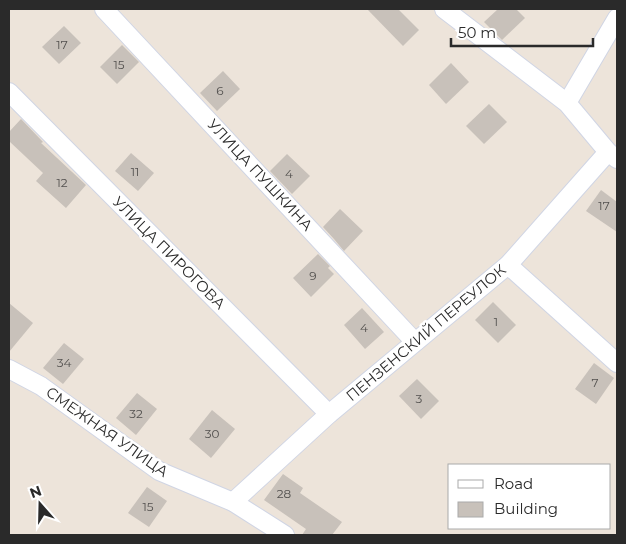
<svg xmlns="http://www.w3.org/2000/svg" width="626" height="544" font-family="Montserrat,sans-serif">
  <rect width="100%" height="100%" fill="#ede4da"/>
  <!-- building -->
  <g fill="#c8c1ba">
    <path d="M367 9H398L419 30 403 46Z"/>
    <path d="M498 9H516L525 18 502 40 484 22Z"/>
    <path d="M64 26 81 43 59 64 42 47Z"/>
    <path d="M122 45 139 62 117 84 100 67Z"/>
    <path d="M451 63 469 82 446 104 429 85Z"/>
    <path d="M223 71 240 89 217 111 200 93Z"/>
    <path d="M489 104 507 122 484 144 466 126Z"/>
    <path d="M21 119 43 142 41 143 86 185 66 208 36 181 43 173 9 141V132Z"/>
    <path d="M131 153 154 173 138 191 115 171Z"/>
    <path d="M287 154 310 176 292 194 270 171Z"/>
    <path d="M601 190 617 202V232L586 211Z"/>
    <path d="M340 209 363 231 344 251 334 239 323 227Z"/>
    <path d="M318 254 330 266 328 268 334 274 311 297 293 278Z"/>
    <path d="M493 302 516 325 498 343 475 320Z"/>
    <path d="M9 303 33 323 9 352Z"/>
    <path d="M362 308 384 332 365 349 344 325Z"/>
    <path d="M64 343 84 359 63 384 43 368Z"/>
    <path d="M594 363 614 378 596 404 575 389Z"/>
    <path d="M417 379 439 401 421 419 399 396Z"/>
    <path d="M137 393 157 409 136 435 116 418Z"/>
    <path d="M212 410 235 429 211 458 189 439Z"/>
    <path d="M283 474 303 488 300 493 342 522 332 535H302L306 529 264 500Z"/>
    <path d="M147 487 167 501 149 527 128 513Z"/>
  </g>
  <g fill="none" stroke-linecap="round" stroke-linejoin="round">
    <!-- minor casing -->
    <g stroke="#d0d5e4" stroke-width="20">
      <g id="minor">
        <path d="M104 9 415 342"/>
        <path d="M444 9 567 103 608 152 617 159"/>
        <path d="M9 92 329 414"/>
        <path d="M567 103 617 18"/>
        <path d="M508 265 617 363"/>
        <path d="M9 369 41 386 159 471 233 502 285 535"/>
        <path d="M233 502 329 414 508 265 608 152"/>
      </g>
    </g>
    <!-- minor -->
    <use href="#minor" stroke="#fff" stroke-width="18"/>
  </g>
  <g text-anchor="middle" stroke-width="5" stroke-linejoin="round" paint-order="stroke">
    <!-- number labels -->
    <g font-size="12" fill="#52504e">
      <text x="62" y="49">17</text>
      <text x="119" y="69">15</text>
      <text x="220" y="95">6</text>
      <text x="135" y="176">11</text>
      <text x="289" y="178">4</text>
      <text x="62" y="187">12</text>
      <text x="604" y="210">17</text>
      <text x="313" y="280">9</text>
      <text x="496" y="326">1</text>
      <text x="364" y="332">4</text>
      <text x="64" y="367">34</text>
      <text x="595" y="387">7</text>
      <text x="419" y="403">3</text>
      <text x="136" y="418">32</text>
      <text x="212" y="438">30</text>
      <text x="284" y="498">28</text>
      <text x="148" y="511">15</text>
    </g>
    <!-- street labels -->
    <g font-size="15" fill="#2a2a2a" stroke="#fff">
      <text transform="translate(260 175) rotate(47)" y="5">УЛИЦА ПУШКИНА</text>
      <text transform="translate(169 253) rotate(45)" y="5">УЛИЦА ПИРОГОВА</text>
      <text transform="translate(426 333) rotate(-40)" y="5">ПЕНЗЕНСКИЙ ПЕРЕУЛОК</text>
      <text transform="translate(107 432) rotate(35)" y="5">СМЕЖНАЯ УЛИЦА</text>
    </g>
  </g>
  <!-- border -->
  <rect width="626" height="544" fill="none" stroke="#2a2a2a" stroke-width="20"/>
  <!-- legend -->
  <rect x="448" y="464" width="162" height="65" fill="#ffffff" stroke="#aaaaaa"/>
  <rect x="458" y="480" width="25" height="8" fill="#ffffff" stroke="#aaaaaa"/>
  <text x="494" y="489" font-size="15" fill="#2a2a2a">Road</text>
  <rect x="458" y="502" width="25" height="15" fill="#c8c1ba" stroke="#aaaaaa"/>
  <text x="494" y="514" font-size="15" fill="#2a2a2a">Building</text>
  <!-- north arrow -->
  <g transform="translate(40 504) rotate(340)" stroke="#ffffff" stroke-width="4" paint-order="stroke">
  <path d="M0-4L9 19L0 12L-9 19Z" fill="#2a2a2a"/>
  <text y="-8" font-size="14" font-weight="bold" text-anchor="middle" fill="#2a2a2a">N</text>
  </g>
  <!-- scale -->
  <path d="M451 38v8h142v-8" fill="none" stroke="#2a2a2a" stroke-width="2.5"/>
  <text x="458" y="38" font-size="15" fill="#2a2a2a" stroke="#ffffff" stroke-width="4" paint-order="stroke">50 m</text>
</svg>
